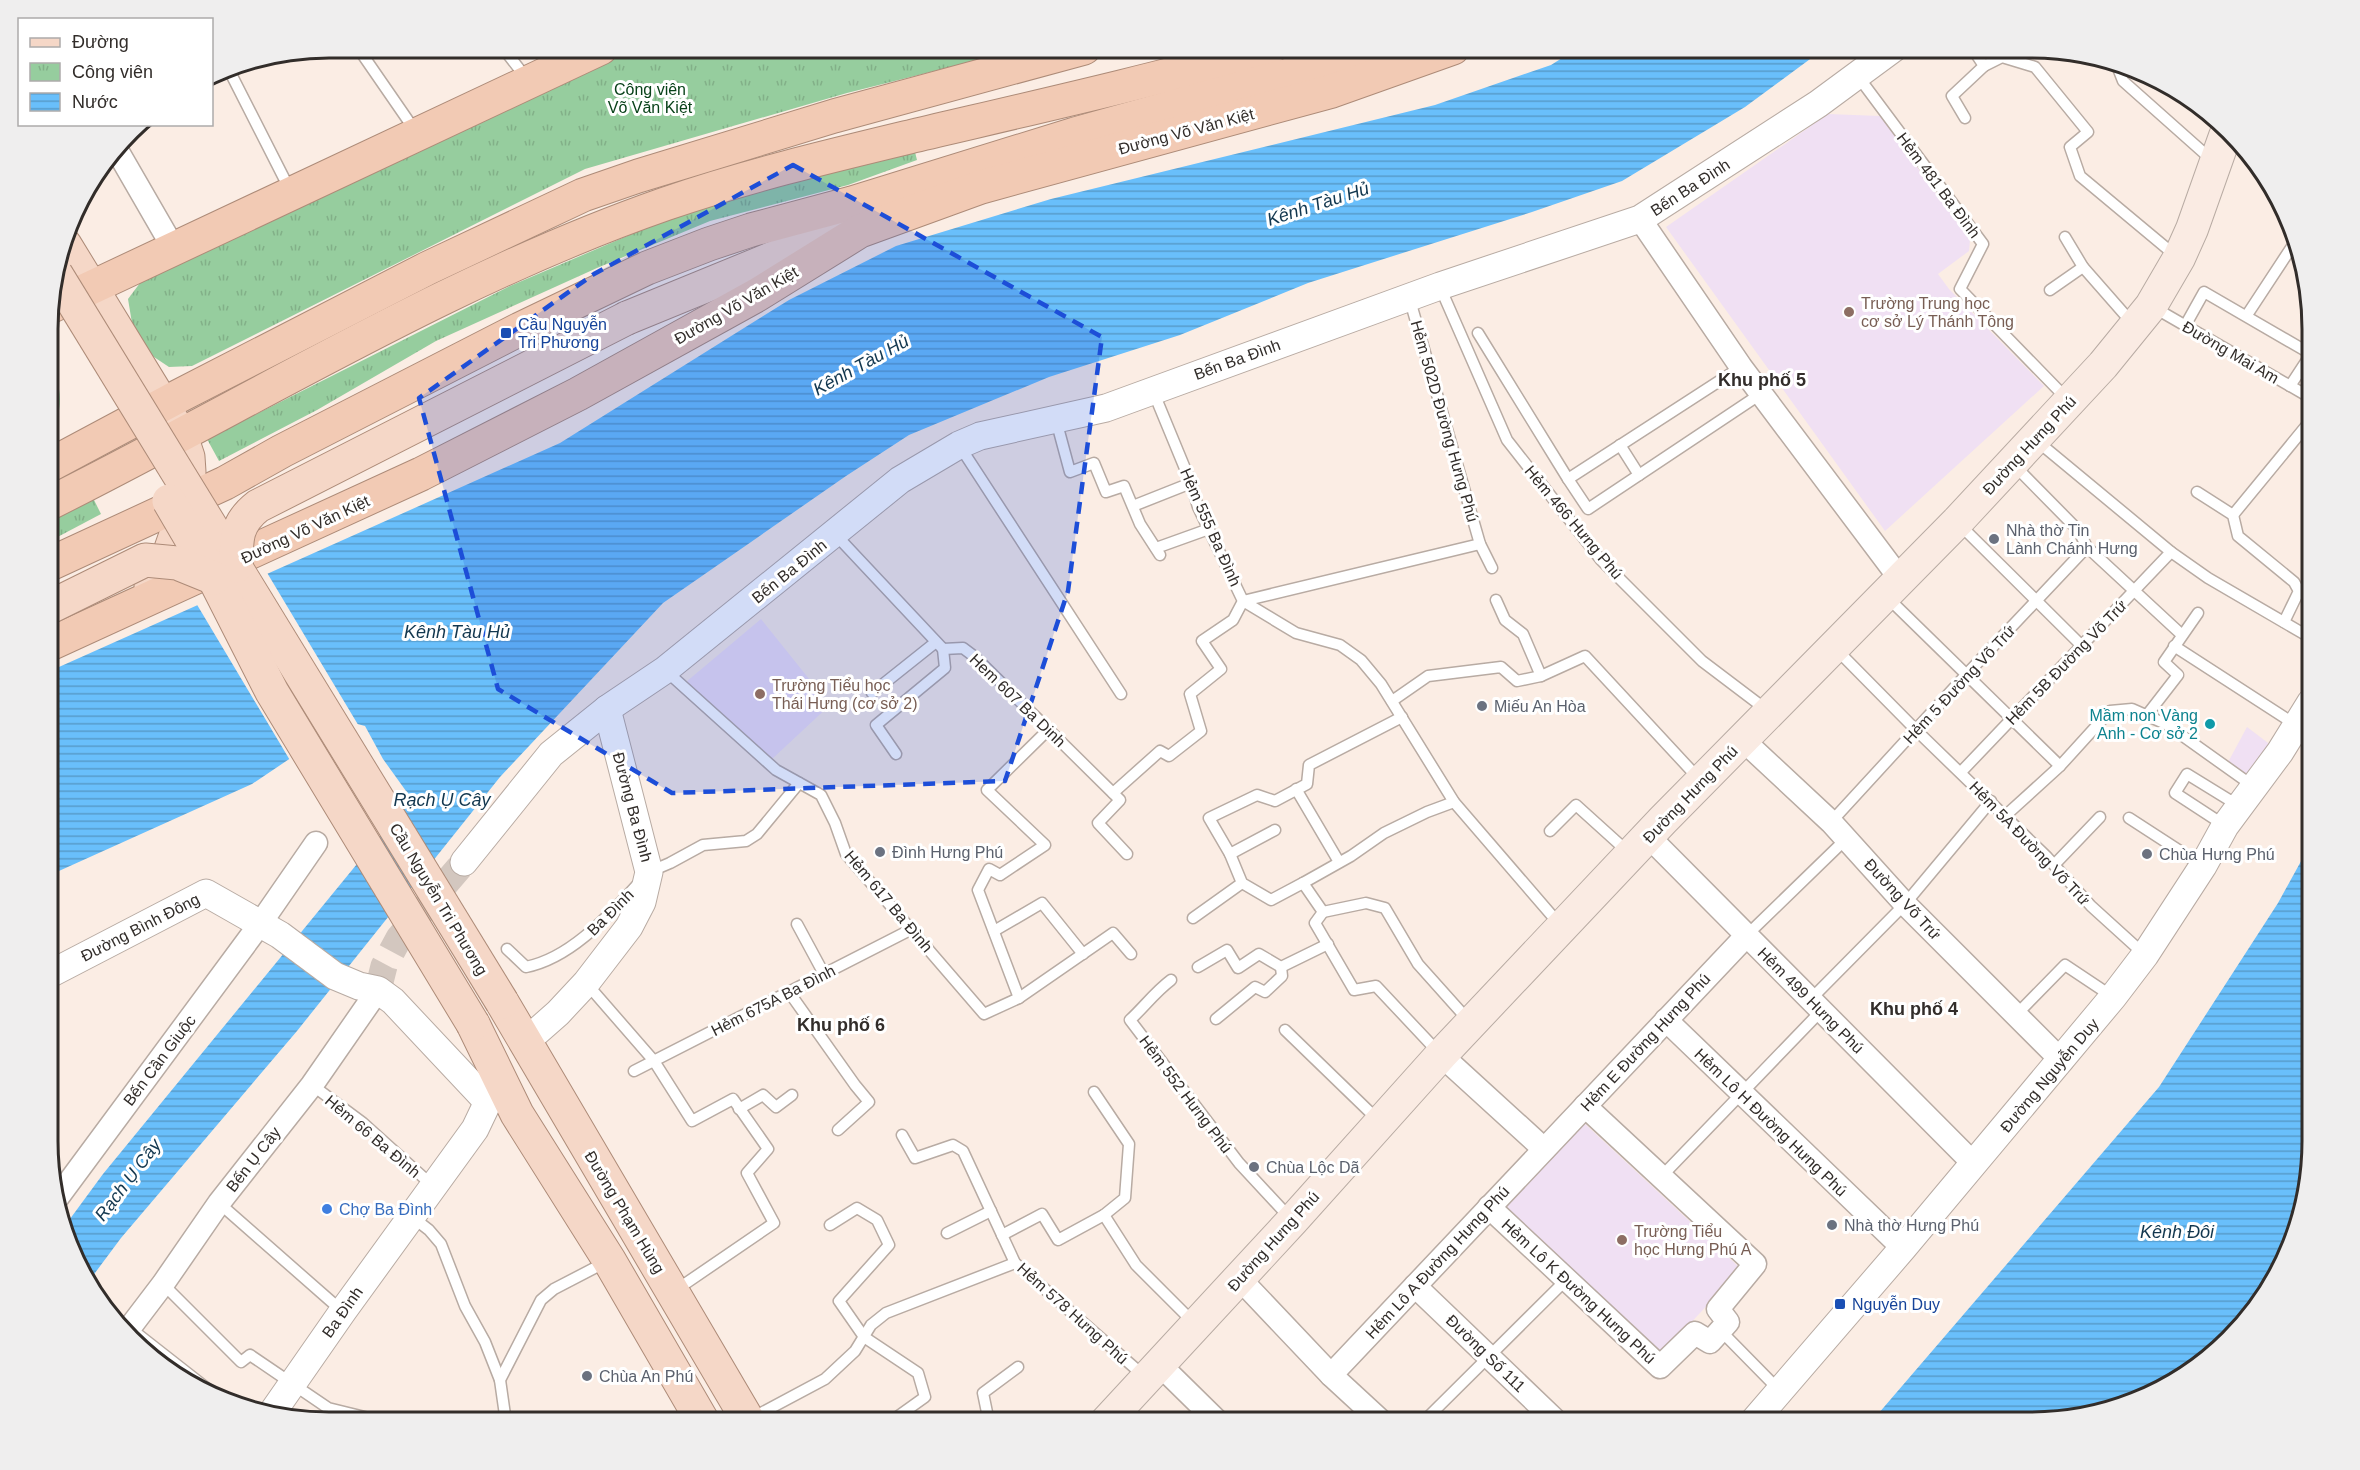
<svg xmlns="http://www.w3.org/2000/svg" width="2360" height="1470" font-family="Arial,sans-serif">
  <defs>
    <pattern id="park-tufts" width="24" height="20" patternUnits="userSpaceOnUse" patternTransform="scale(1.5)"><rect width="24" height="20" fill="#96cd9e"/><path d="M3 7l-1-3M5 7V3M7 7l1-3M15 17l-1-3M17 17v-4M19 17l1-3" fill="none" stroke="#82b088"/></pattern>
    <pattern id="water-rules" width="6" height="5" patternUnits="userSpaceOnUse" patternTransform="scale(1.5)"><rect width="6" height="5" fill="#69bffb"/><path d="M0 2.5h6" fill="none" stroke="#579ccb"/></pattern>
  </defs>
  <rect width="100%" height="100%" fill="#fbede4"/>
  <!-- education -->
  <g fill="#f0e0f3">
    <path d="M1828 114 1880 116 1970 240 1969 251 1938 274 1949 289 2044 386 1885 531 1666 227Z"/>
    <path d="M761 619 830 705 771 760 686 682Z"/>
    <path d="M2247 727 2280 752 2253 786 2226 766Z"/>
    <path d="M1584 1123 1741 1269 1659 1357 1502 1211Z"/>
  </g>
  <!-- park -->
  <g fill="url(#park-tufts)">
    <path d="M638 48H1026L847 93 585 169 192 366 169 367 151 355 132 323 128 299 140 283Z"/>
    <path d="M914 148 917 160 848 185 710 221 597 268 436 341 317 410 219 461 207 439 510 286 674 216Z"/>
    <path d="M50 366C66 392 60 415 50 442Z"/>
    <path d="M93 498 101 514 50 541V520Z"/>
  </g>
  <!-- water -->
  <g fill="url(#water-rules)">
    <path d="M1578 48H1825L1745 107 1622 181 1532 212 1308 283 1180 335 1049 377 909 435 846 476 663 603 500 777 297 1031 121 1238 89 1281 67 1223 103 1174 411 798 383 759 365 726 346 721 252 784 50 875V671L560 443 789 300 896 246 1051 199 1435 105 1551 65Z"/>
    <path d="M2311 843V1159L2297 1231 2265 1297 2171 1385 2049 1421H1872L2159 1087 2278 903Z"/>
  </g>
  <!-- pier -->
  <path fill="#fbede4" d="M266 571 360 728 347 725 291 762 196 603Z"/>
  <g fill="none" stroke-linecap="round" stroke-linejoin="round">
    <!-- tertiary-tunnel -->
    <path stroke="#d3c7bf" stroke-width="27" stroke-dasharray="27 14" stroke-linecap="butt" d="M378 990 384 966 399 938 464 862"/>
    <!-- service casing -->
    <g stroke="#b8aba3" stroke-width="13">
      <g id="service">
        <path d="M358 48 416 132"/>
        <path d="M503 48 527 79"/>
        <path d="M2116 63 2123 81 2213 161"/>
        <path d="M1984 66 2002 57 2035 67 2088 132 2070 147 2080 176 2176 256"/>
        <path d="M228 68 290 190"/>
        <path d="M1857 75 1983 244 1960 289 2068 400"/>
        <path d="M1965 118 1952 96 1984 66 1972 48"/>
        <path d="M2065 237 2083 267 2133 324"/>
        <path d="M1440 287 1507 440 1601 560 1702 661 1768 711"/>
        <path d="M2050 290 2083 267"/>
        <path d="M1409 297 1480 544 1492 568"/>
        <path d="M2153 307 2311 398"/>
        <path d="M2247 315 2291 248"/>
        <path d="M2185 326 2204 292 2311 354"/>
        <path d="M1478 333 1568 479"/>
        <path d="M1741 367 1568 479 1588 509 1762 393"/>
        <path d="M2290 386 2311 354"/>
        <path d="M1056 420 1070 472 1094 463 1106 492 1124 486 1140 524 1160 555"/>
        <path d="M2037 441 2171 552 2208 578 2311 638"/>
        <path d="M959 445 1121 694"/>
        <path d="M1620 445 1639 475"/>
        <path d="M2014 465 2078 530 2087 547 2182 635"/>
        <path d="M2197 492 2233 515 2238 536 2294 582 2299 591 2284 622"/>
        <path d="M1133 506 1191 483"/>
        <path d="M2233 515 2311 420"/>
        <path d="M1959 524 2082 646"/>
        <path d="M835 534 943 649 963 648 975 657 1120 800 1098 823 1127 854"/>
        <path d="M1156 548 1209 529"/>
        <path d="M1888 598 2060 766"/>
        <path d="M1496 600 1505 620 1523 634 1541 676"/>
        <path d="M1243 601 1296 633 1340 645 1361 660 1381 684 1454 802 1560 925"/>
        <path d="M1243 601 1480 544"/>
        <path d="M2174 646 2296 725"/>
        <path d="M1835 648 1916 730 2047 857 2091 906 2145 955"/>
        <path d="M665 670 776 770 821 795 835 823 846 854 984 1014 1019 998 1113 933 1131 954"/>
        <path d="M872 693 936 642"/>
        <path d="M1392 701 1428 676 1501 667 1517 681 1541 676 1585 656 1700 780"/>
        <path d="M2147 715 2178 675 2164 662 2198 613"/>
        <path d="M1402 717 1309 765 1307 784 1275 801 1257 795 1209 818 1230 854 1242 883 1271 900 1303 883 1323 912 1315 923 1354 990 1376 986 1439 1053"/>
        <path d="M896 754 876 725 945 668 943 649"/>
        <path d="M1961 772 2171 552"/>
        <path d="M1296 789 1339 862"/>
        <path d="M1113 793 1160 751 1169 756 1201 731 1190 694 1221 669 1202 641 1233 620 1243 601 1198 507 1191 483 1153 391"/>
        <path d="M2005 816 2060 766 2110 711 2132 709 2166 724 2253 786"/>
        <path d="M2129 818 2203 866"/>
        <path d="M1831 822 1966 675 2087 547"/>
        <path d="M2224 825 2175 793 2187 774 2239 806"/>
        <path d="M1550 831 1576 805 1628 852"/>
        <path d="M1230 854 1275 830"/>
        <path d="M2054 865 2100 817"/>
        <path d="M649 872 670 863 703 845 746 841 757 834 799 783"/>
        <path d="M1303 883 1351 856 1384 833 1427 812 1454 802"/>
        <path d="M1323 912 1366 903 1385 908 1418 964 1469 1021"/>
        <path d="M1193 918 1242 883"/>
        <path d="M797 924 824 974"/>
        <path d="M994 931 1042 903 1083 954"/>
        <path d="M1747 935 1847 838"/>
        <path d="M507 949 526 967C571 958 608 916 639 883"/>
        <path d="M1198 967 1227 950 1238 968 1259 954 1281 967 1328 944"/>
        <path d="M1171 980C1155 992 1145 1006 1130 1020L1239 1163 1290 1218"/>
        <path d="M587 984 654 1061 692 1121 733 1099 768 1149 747 1173 774 1223 676 1290"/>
        <path d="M789 992 855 1085 869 1102 838 1130"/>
        <path d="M1019 998 978 890 989 869 1000 875 1045 845 987 790 1049 729"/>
        <path d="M1812 998 1905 904 1991 801"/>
        <path d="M2017 1014 2065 965 2113 997"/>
        <path d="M1216 1019 1255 987 1265 992 1282 976 1281 967"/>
        <path d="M1285 1030 1378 1120"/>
        <path d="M634 1071 912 929"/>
        <path d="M312 1085 363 1123 434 1187"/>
        <path d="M1094 1092 1129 1144 1125 1198 1104 1215"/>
        <path d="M739 1109 763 1095 776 1107 792 1095"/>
        <path d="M902 1135 915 1158 953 1145 963 1151 1015 1263 1144 1376"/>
        <path d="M1661 1177 1822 1010"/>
        <path d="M219 1203 342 1311"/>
        <path d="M414 1214 420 1223 429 1230 441 1244 465 1306 485 1342 500 1380"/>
        <path d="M830 1225 857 1208 877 1220 889 1245 839 1301 864 1337 918 1373 925 1397 890 1422"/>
        <path d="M947 1233 991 1211"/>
        <path d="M1002 1235 1042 1214 1058 1240 1104 1215 1136 1265 1194 1323"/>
        <path d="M163 1284 241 1362 250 1355 328 1408 377 1420"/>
        <path d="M130 1328 218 1397"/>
        <path d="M1720 1330 1779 1390"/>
        <path d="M750 1419 825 1379 855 1351 871 1325 886 1313 1015 1263"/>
        <path d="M955 1419 958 1422"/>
        <path d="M506 1422 500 1380 541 1300 554 1289 606 1262"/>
        <path d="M989 1422 983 1393 1018 1367"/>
        <path d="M1423 1422 1567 1279"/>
      </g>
    </g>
    <!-- minor casing -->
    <g stroke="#b8aba3" stroke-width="25">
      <g id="minor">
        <path d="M118 152 174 249"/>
        <path d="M1640 219 1741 367 1901 580"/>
        <path d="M1743 740 1831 822 1905 904 2062 1061"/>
        <path d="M1648 836 1974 1164"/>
        <path d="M1666 1020 1903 1248"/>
        <path d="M1441 1055 1544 1149"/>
        <path d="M58 1197 260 924 316 843"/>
        <path d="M1489 1207 1660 1367 1695 1333 1710 1342 1728 1322 1718 1309 1755 1264 1585 1106"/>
        <path d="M1239 1278 1331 1375 1382 1422"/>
        <path d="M1415 1286 1557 1422"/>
        <path d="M128 1330 163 1284 219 1203 312 1085 378 990"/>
        <path d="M1160 1365 1218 1422"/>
        <path d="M1331 1375 1747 935"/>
      </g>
    </g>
    <!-- tertiary casing -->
    <g stroke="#b8aba3" stroke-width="29">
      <g id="tertiary">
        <path d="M464 862 551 754 607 709 665 670 900 480 959 445 980 436 1106 408 1440 286 1640 219 1818 104 1894 48"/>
        <path d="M50 974 206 893 280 935 335 976 359 986 378 990 393 1001 487 1101"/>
        <path d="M525 1042 558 1013 586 983 629 927 642 902 649 872 607 709"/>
        <path d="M272 1413 343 1311 475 1129 496 1085"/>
        <path d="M1753 1422 1903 1248 2113 997 2145 955 2203 866 2225 826 2280 752 2311 702"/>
      </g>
    </g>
    <!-- secondary casing -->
    <g stroke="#b8aba3" stroke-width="34">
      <path id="secondary" d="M1106 1422 1293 1220 1441 1055 1663 820 1957 522 2103 365 2151 306 2179 258 2192 229 2225 136"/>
    </g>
    <!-- primary casing -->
    <g stroke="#ad8b78" stroke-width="35">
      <g id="primary">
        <path d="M65 245 163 405 181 436 188 457 189 472 180 523 164 569 151 585"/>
        <path d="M627 318 810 243 852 232"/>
        <path d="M502 1002 749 1422"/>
        <path d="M473 1024 517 1114 609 1260 703 1422"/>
      </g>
    </g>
    <!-- trunk casing -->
    <g stroke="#ad8b78" stroke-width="35">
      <g id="trunk">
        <path d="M50 307 601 48"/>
        <path d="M50 465 179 396 428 268 583 195 638 176 834 116 1084 48"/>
        <path d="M50 503C254 401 450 279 665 204 746 176 830 156 913 136 1032 108 1152 81 1270 48"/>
        <path d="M50 564 225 483 282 451 520 329 647 268 709 244 751 230 852 203 1075 134 1328 64 1375 48"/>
        <path d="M50 644 421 474 578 394 757 295 860 231 981 187 1332 91 1453 48"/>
      </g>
    </g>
    <!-- service -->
    <use href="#service" stroke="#fff" stroke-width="10"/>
    <!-- minor -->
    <use href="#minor" stroke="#fff" stroke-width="22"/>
    <!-- tertiary -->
    <use href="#tertiary" stroke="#fff" stroke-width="27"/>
    <!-- secondary -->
    <use href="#secondary" stroke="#faebe3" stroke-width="32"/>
    <!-- primary -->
    <use href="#primary" stroke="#f5d7c7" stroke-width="33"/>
    <!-- trunk -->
    <use href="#trunk" stroke="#f2cab4" stroke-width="33"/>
    <!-- primary-bridge casing -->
    <g stroke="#ad8b78" stroke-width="35" stroke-linecap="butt">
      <g id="primary-bridge">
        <path d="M56 274 502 1002"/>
        <path d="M169 501 214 578 272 692 473 1024"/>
        <path d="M236 566C236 539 236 523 258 506L627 318"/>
        <path d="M50 607 145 560 177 563 214 578"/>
      </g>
    </g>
    <!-- primary-bridge -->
    <use href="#primary-bridge" stroke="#f5d7c7" stroke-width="33"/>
  </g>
  <!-- marked area -->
  <path fill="#1d4ed8" fill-opacity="0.2" stroke="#1d4ed8" stroke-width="4.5" stroke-dasharray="12 8" stroke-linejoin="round" d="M793 165 1102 337 1068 591 1005 781 672 793 498 689 419 398 594 274Z"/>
  <!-- markers -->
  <g fill="#8d6e63" stroke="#fff" stroke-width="2">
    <circle cx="1849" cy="312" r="6"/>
    <circle cx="760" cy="694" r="6"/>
    <circle cx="1622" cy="1240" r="6"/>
  </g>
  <g fill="#1a4fb4" stroke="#fff" stroke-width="2">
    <rect x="500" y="327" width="12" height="12" rx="3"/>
    <rect x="1834" y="1298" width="12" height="12" rx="3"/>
  </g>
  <g fill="#6b7280" stroke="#fff" stroke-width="2">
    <circle cx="1994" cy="539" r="6"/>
    <circle cx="1482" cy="706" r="6"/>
    <circle cx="880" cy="852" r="6"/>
    <circle cx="2147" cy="854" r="6"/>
    <circle cx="1254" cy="1167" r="6"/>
    <circle cx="1832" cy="1225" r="6"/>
    <circle cx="587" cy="1376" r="6"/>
  </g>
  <circle fill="#0f9aa8" stroke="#fff" stroke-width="2" cx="2210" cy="724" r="6"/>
  <circle fill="#3f7fe0" stroke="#fff" stroke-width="2" cx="327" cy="1209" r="6"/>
  <g text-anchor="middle" stroke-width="6" stroke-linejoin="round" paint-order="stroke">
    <!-- park labels -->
    <g font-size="16" fill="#084219" stroke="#fff">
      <text x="650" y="95">Công viên<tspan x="650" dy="18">Võ Văn Kiệt</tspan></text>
    </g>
    <!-- street labels -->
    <g font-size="16" fill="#322d2a" stroke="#fff">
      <text transform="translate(1186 131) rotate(-15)" y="6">Đường Võ Văn Kiệt</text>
      <text transform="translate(1939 185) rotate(53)" y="6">Hẻm 481 Ba Đình</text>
      <text transform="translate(1690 187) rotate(-33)" y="6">Bến Ba Đình</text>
      <text transform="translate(736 305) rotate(-30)" y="6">Đường Võ Văn Kiệt</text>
      <text transform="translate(2231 352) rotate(30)" y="6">Đường Mai Am</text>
      <text transform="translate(1237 359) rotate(-20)" y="6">Bến Ba Đình</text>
      <text transform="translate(1445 421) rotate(74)" y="6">Hẻm 502D Đường Hưng Phú</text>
      <text transform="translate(2029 445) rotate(-47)" y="6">Đường Hưng Phú</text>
      <text transform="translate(1574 522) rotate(50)" y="6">Hẻm 466 Hưng Phú</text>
      <text transform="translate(1211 527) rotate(66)" y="6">Hẻm 555 Ba Đình</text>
      <text transform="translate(305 529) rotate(-25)" y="6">Đường Võ Văn Kiệt</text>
      <text transform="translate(789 571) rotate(-39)" y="6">Bến Ba Đình</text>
      <text transform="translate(2066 662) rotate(-46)" y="6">Hẻm 5B Đường Võ Trứ</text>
      <text transform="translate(1959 684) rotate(-47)" y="6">Hẻm 5 Đường Võ Trứ</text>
      <text transform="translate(1018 700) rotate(44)" y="6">Hem 607 Ba Dinh</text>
      <text transform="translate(1690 794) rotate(-46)" y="6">Đường Hưng Phú</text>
      <text transform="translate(633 807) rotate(75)" y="6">Đường Ba Đình</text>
      <text transform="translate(2030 843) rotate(46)" y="6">Hẻm 5A Đường Võ Trứ</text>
      <text transform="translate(439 899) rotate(59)" y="6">Cầu Nguyễn Tri Phương</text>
      <text transform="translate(1903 899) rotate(47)" y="6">Đường Võ Trứ</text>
      <text transform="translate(889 901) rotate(50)" y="6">Hẻm 617 Ba Đình</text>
      <text transform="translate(610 912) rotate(-45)" y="6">Ba Đình</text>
      <text transform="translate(140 927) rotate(-27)" y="6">Đường Bình Đông</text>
      <text transform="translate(773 1000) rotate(-27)" y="6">Hẻm 675A Ba Đình</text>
      <text transform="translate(1811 1000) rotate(45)" y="6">Hẻm 499 Hưng Phú</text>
      <text transform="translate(1645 1042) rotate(-47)" y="6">Hẻm E Đường Hưng Phú</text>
      <text transform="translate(159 1060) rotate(-53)" y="6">Bến Cần Giuộc</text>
      <text transform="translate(2049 1075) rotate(-50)" y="6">Đường Nguyễn Duy</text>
      <text transform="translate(1186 1094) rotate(53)" y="6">Hẻm 552 Hưng Phú</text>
      <text transform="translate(1771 1122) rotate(44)" y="6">Hẻm Lô H Đường Hưng Phú</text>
      <text transform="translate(373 1136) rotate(40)" y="6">Hẻm 66 Ba Đình</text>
      <text transform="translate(253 1159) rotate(-52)" y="6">Bến Ụ Cây</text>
      <text transform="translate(625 1212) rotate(59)" y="6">Đường Phạm Hùng</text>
      <text transform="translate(1273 1241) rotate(-48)" y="6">Đường Hưng Phú</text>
      <text transform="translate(1437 1262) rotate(-47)" y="6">Hẻm Lô A Đường Hưng Phú</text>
      <text transform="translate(1579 1291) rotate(43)" y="6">Hẻm Lô K Đường Hưng Phú</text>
      <text transform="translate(342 1312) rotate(-55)" y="6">Ba Đình</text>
      <text transform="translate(1073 1313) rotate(42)" y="6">Hẻm 578 Hưng Phú</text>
      <text transform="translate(1486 1353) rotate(44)" y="6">Đường Số 111</text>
    </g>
    <!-- education labels -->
    <g font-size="16" fill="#785e54" stroke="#fff" text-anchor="start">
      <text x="1861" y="309">Trường Trung học<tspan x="1861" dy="18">cơ sở Lý Thánh Tông</tspan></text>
      <text x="772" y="691">Trường Tiểu học<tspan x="772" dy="18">Thái Hưng (cơ sở 2)</tspan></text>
      <text x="1634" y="1237">Trường Tiểu<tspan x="1634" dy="18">học Hưng Phú A</tspan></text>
    </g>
    <!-- transit labels -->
    <g font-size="16" fill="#164399" stroke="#fff" text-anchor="start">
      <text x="518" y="330">Cầu Nguyễn<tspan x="518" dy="18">Tri Phương</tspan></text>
      <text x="1852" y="1310">Nguyễn Duy</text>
    </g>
    <!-- worship labels -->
    <g font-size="16" fill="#5b616d" stroke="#fff" text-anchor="start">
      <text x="2006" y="536">Nhà thờ Tin<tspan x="2006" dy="18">Lành Chánh Hưng</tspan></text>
      <text x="1494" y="712">Miếu An Hòa</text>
      <text x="892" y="858">Đình Hưng Phú</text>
      <text x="2159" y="860">Chùa Hưng Phú</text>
      <text x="1266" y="1173">Chùa Lộc Dã</text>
      <text x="1844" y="1231">Nhà thờ Hưng Phú</text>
      <text x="599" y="1382">Chùa An Phú</text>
    </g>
    <!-- culture labels -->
    <g font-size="16" fill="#0d838f" stroke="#fff" text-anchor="end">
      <text x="2198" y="721">Mầm non Vàng<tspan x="2198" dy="18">Anh - Cơ sở 2</tspan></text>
    </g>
    <!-- shop labels -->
    <g font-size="16" fill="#366cbe" stroke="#fff" text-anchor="start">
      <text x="339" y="1215">Chợ Ba Đình</text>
    </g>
    <!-- water labels -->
    <g font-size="18" font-style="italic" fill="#12374f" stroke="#fff">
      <text transform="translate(1318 204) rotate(-18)" y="6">Kênh Tàu Hủ</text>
      <text transform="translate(861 365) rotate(-29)" y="6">Kênh Tàu Hủ</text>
      <text x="457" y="638">Kênh Tàu Hủ</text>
      <text x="442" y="806">Rạch Ụ Cây</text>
      <text transform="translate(128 1180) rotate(-53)" y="6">Rạch Ụ Cây</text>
      <text x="2177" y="1238">Kênh Đôi</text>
    </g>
    <!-- neighbourhood labels -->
    <g font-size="18" font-weight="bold" fill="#322d2a" stroke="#fff">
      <text x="1762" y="386">Khu phố 5</text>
      <text x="1914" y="1015">Khu phố 4</text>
      <text x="841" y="1031">Khu phố 6</text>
    </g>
  </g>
  <!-- crop -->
  <path d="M0 0H2360V1470H0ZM329 58H2031A271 271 0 0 1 2302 329V1141A271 271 0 0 1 2031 1412H329A271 271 0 0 1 58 1141V329A271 271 0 0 1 329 58Z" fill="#efeeee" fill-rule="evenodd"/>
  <path fill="none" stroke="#322d2a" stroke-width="3" d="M329 58H2031A271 271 0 0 1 2302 329V1141A271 271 0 0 1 2031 1412H329A271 271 0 0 1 58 1141V329A271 271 0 0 1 329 58Z"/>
  <!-- legend -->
  <rect x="18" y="18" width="195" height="108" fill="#ffffff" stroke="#adabaa" stroke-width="1.5"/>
  <rect x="30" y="38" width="30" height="9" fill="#f5d7c7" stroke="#adabaa" stroke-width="1.5"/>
  <text x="72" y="48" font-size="18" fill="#322d2a">Đường</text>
  <rect x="30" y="63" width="30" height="18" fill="url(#park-tufts)" stroke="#adabaa" stroke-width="1.5"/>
  <text x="72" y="78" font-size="18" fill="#322d2a">Công viên</text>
  <rect x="30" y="93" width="30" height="18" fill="url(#water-rules)" stroke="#adabaa" stroke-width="1.5"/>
  <text x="72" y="108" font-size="18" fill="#322d2a">Nước</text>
</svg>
